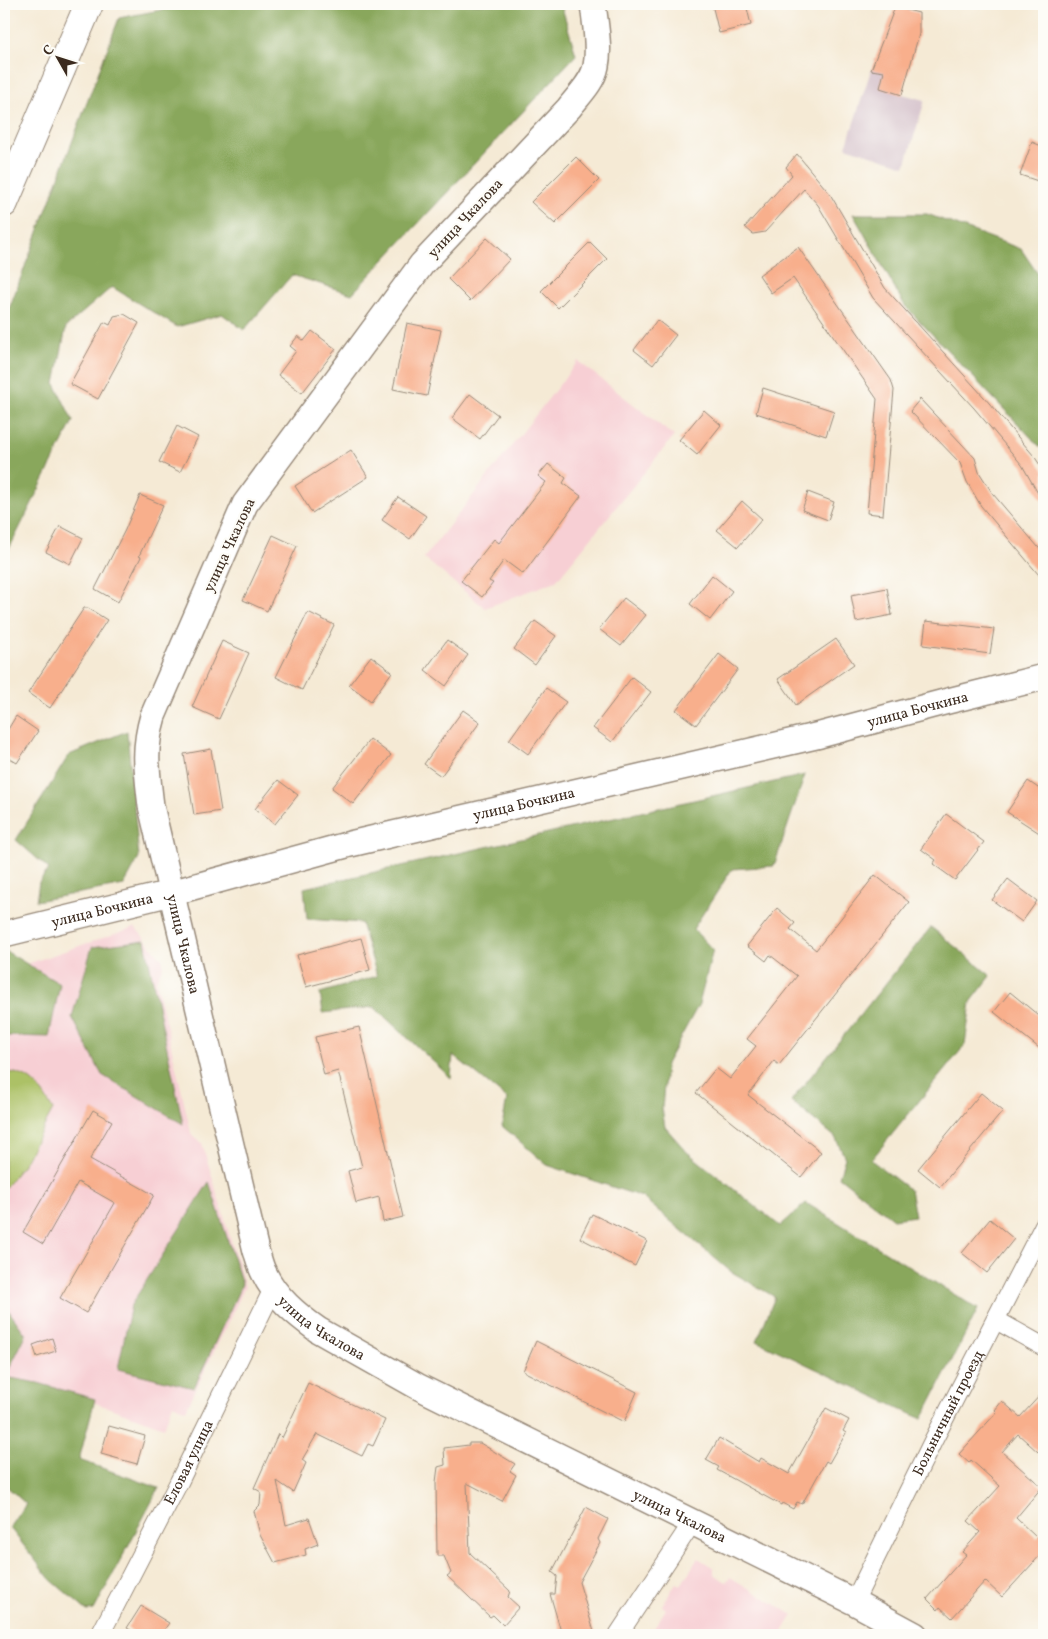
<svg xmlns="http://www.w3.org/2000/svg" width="1048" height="1639" font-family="Vollkorn,serif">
  <rect width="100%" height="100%" fill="#fdfcf7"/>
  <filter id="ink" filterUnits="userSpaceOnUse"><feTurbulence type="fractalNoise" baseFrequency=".02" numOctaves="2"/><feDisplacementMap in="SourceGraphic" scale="10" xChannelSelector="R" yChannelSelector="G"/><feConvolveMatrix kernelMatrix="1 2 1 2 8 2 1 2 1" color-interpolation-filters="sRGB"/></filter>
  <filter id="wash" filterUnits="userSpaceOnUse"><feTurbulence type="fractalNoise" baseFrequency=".0096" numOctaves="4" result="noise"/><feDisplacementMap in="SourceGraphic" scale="20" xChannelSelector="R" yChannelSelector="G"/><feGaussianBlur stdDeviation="1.12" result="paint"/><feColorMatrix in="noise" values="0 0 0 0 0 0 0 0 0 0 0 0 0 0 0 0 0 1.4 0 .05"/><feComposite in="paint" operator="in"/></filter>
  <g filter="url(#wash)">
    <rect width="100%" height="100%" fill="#f5ead5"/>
    <!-- built -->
    <g fill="#f7cfd4">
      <path d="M578 361 674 436 556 581 485 608 424 558Z"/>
      <path d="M135 927 163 960V966L156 980 191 1133 202 1143 245 1287 186 1410 173 1404 164 1427 87 1400 4 1380V981L15 968Z"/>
      <path d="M698 1558 714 1568V1574L726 1582 730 1577 793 1615 781 1635H650L666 1609 662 1606 676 1583 681 1585Z"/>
    </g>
    <!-- industrial -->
    <path fill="#d2bdc8" d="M895 7 919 13V34L902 94 925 100 905 166 846 147 871 70Z"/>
    <!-- green -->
    <path fill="#acc166" stroke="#747642" d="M4 1072C31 1072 41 1089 53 1110L24 1163 4 1189Z"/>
    <!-- forest -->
    <g fill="#89a75b" stroke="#62683c">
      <path d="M191 4H561L576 55 352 294 292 275 244 330 222 314 177 327 112 287 66 327 55 384 73 421 4 559V322L119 18Z"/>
      <path d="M853 214H927L1021 249 1044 283V451L905 306Z"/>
      <path d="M127 731 139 858 124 885 36 901 39 882 49 869 16 840 69 755Z"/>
      <path d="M805 775 774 866 732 869 693 929 713 950 699 1004 666 1064 662 1108 665 1127 687 1152 780 1226 806 1203 978 1309 922 1419 757 1341 775 1297 730 1271 642 1197 547 1165 502 1126 507 1099 453 1055 451 1078 374 1007 323 1013 320 993 377 976 361 923 307 919 304 888Z"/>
      <path d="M931 927 991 976 971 1002 965 1045 871 1160 910 1190 915 1216 893 1219 839 1177 845 1158 835 1137 791 1101Z"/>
      <path d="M145 940 153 982 183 1124 102 1075 72 1017 92 947Z"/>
      <path d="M4 950 60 984 49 1037 6 1036 4 1038Z"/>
      <path d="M209 1182 242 1284 194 1388 118 1369 131 1305Z"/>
      <path d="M4 1304 26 1335 5 1377 38 1383 95 1399 79 1460 159 1488 94 1610 87 1611 50 1579 10 1528 26 1504 4 1484Z"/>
    </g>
    <g id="blocks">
      <!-- building -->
      <g fill="#f8af8c">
        <path d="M712 4H746L751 25 719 33Z"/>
        <path d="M895 7 919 13V34L902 95 880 88 884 72 871 70Z"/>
        <path d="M1032 142 1044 147V183L1020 175Z"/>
        <path d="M797 154 830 194 885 288 984 397 1034 456 1044 471V504L1022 465 974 408 873 298 818 205 804 189 765 232 753 234 745 227 792 175 786 167Z"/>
        <path d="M576 157 599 180 555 224 531 202Z"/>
        <path d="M487 238 510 259 470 301 448 279Z"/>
        <path d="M590 242 607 259 558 308 541 291Z"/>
        <path d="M798 247 891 380 894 390 883 515 867 513 877 399 793 278 771 293 759 275Z"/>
        <path d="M124 314 139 323 98 399 70 384 104 322 110 325 114 316Z"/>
        <path d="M657 320 676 335 653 365 634 350Z"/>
        <path d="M407 323 441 330 427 396 393 389Z"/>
        <path d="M312 331 336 349 302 393 278 375 296 351 290 346 298 336 304 341Z"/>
        <path d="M763 388 834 411 826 436 756 413Z"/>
        <path d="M470 394 498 415 480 439 452 418Z"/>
        <path d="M920 399 975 458 979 472 993 494 1044 554V581L981 506 967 482 960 463 910 411Z"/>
        <path d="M704 410 721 425 697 455 679 440Z"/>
        <path d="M177 426 198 437 180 472 159 462Z"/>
        <path d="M351 450 368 477 312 513 295 486Z"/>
        <path d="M548 464 566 478 563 483 581 496 523 574 504 560 489 581 493 583 482 597 461 581 494 539 499 543 546 482 538 476Z"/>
        <path d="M808 492 834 502 828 520 802 510Z"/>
        <path d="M140 495 163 505 139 556 141 557 118 602 95 589 125 530Z"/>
        <path d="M398 497 426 516 410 539 382 520Z"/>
        <path d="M742 501 762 519 738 547 717 530Z"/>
        <path d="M60 526 83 538 70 564 46 552Z"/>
        <path d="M273 535 297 546 267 611 243 600Z"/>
        <path d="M712 575 732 591 710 620 690 604Z"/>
        <path d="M887 588 892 615 856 622 851 595Z"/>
        <path d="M624 598 646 615 621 646 599 629Z"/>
        <path d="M84 608H88L107 620 50 708 28 693Z"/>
        <path d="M308 612 334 625 302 690 276 677Z"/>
        <path d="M535 621 556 636 535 665 514 649Z"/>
        <path d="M926 621 994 629 990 654 923 645Z"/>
        <path d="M836 639 854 664 796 705 778 679Z"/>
        <path d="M447 640 468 655 446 686 425 670Z"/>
        <path d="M222 641 249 653 219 719 192 707Z"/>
        <path d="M719 654 738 669 696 725 676 710Z"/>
        <path d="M371 656 392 672 371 701 349 685Z"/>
        <path d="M632 677 651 692 612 742 593 728Z"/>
        <path d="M546 688 566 702 528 754 509 740Z"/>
        <path d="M463 710 480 722 441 776 424 764Z"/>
        <path d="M16 716 38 731 17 763 4 755V736Z"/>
        <path d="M370 739 391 755 353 804 332 788Z"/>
        <path d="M211 749 221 811 194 815 184 754Z"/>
        <path d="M278 780 298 795 275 824 255 809Z"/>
        <path d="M1028 781 1044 792V836L1007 812Z"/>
        <path d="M946 814 984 842 955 880 933 864 936 860 921 849Z"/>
        <path d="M875 875 909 902 779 1065 774 1061 748 1095 821 1152 801 1177 696 1093 716 1068 730 1079 756 1046 747 1039 797 976 770 955 766 961 747 946 777 908 795 923 790 929 816 950Z"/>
        <path d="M1008 879 1037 901 1022 922 992 900Z"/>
        <path d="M361 938 370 970 306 987 297 955Z"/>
        <path d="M1010 992 1044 1020V1052L994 1012Z"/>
        <path d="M359 1027 403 1217 383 1222 379 1197 356 1203 348 1171 362 1167 338 1071 324 1075 315 1037Z"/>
        <path d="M981 1093 1003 1111 940 1187 918 1169Z"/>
        <path d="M93 1110 112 1121 90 1159 154 1195 86 1313 60 1298 115 1203 78 1182 43 1244 23 1232Z"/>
        <path d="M592 1214 647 1241 635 1266 580 1238Z"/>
        <path d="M990 1219 1014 1239 987 1273 962 1253Z"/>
        <path d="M52 1338 56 1351 37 1357 33 1345Z"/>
        <path d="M536 1341 637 1392 624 1422 523 1371Z"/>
        <path d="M308 1383 385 1420 373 1446 368 1444 362 1456 317 1434 302 1460 306 1463 293 1492 277 1481 286 1525 309 1518 318 1544 305 1549 306 1555 275 1563 260 1535 254 1511 260 1505 261 1492 254 1488 278 1434 282 1438Z"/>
        <path d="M1044 1391V1446L1038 1452 1018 1434 1002 1452 1042 1487 1016 1518 1037 1538 1044 1531V1551L1002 1597 985 1581 952 1618 940 1607 938 1610 927 1599 966 1555 962 1552 980 1532 968 1521 1000 1486 971 1460 969 1463 959 1454 997 1412 995 1410 1002 1401 1020 1417Z"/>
        <path d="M826 1408 849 1420 843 1431 846 1433 829 1463 826 1461 802 1504 797 1502 793 1509 782 1503 781 1505 717 1470 719 1467 706 1460 719 1438 759 1462 761 1458 789 1474Z"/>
        <path d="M109 1426 145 1436 137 1464 101 1454Z"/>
        <path d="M469 1443H480L515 1464 510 1471 516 1475 502 1501 467 1483 470 1553 510 1591 508 1597 519 1607 503 1625 493 1615 490 1617 447 1576 451 1573 444 1556H437L436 1482 438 1467 445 1465 444 1448 469 1445Z"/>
        <path d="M586 1507 608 1519 598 1539 600 1543 579 1582 595 1635H562L550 1594H555L557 1576 552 1572Z"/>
        <path d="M141 1606 169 1623 164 1630 151 1635H139L127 1628Z"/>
      </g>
    </g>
  </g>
  <g filter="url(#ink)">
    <use href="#blocks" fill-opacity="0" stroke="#988a7a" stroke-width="1"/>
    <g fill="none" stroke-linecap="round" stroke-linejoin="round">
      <!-- street casing -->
      <g stroke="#988a7a" stroke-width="20">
        <g id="street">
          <path d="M996 1320 1044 1347"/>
          <path id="s1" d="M854 1602 933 1441 1044 1225"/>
          <path id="s2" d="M100 1635 179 1482 273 1289"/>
          <path d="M618 1635 692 1523"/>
        </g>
      </g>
      <!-- secondary casing -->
      <g stroke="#988a7a" stroke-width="28">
        <g id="secondary">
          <path id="s3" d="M593 4C595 22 600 47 596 66 593 82 578 96 569 108L422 264 245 504 153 716C143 750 147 771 151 806L256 1251C259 1258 260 1266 264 1273 275 1297 297 1315 318 1330L417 1386 854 1602 915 1635"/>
          <path id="s4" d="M4 934 171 893 350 844 820 735 948 701 1044 677"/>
        </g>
      </g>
      <!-- highway casing -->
      <g stroke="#988a7a" stroke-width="30">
        <path id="highway" d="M4 203 89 4"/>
      </g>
      <!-- street -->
      <use href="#street" stroke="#fff" stroke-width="18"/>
      <!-- secondary -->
      <use href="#secondary" stroke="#fff" stroke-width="25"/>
      <!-- highway -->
      <use href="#highway" stroke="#fff" stroke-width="28"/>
    </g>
  </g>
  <g text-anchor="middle" stroke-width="4.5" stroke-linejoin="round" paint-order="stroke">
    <!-- street labels -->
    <g font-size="15" fill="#3b2a1e" stroke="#fdfcf7">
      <text transform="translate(465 218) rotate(-47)" y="5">улица Чкалова</text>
      <text transform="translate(229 545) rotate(-65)" y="5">улица Чкалова</text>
      <text dy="5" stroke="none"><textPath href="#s4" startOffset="941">улица Бочкина</textPath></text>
      <text dy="5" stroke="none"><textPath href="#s4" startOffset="536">улица Бочкина</textPath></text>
      <text dy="5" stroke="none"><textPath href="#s4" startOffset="101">улица Бочкина</textPath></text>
      <text dy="5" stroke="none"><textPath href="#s3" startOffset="1089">улица Чкалова</textPath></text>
      <text dy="5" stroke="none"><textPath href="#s3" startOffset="1509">улица Чкалова</textPath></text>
      <text dy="5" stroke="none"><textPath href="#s1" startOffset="211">Больничный проезд</textPath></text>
      <text dy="5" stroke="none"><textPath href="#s2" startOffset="194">Еловая улица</textPath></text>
      <text dy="5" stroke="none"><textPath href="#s3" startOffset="1914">улица Чкалова</textPath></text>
    </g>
  </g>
  <!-- margin -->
  <rect width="1048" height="1639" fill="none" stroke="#fdfcf7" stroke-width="20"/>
  <!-- north arrow -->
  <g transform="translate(58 58) rotate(309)" stroke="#fdfcf7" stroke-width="4" paint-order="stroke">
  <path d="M0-4L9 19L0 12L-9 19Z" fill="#3b2a1e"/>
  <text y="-8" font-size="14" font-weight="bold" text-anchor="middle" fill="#3b2a1e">С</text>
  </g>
</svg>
